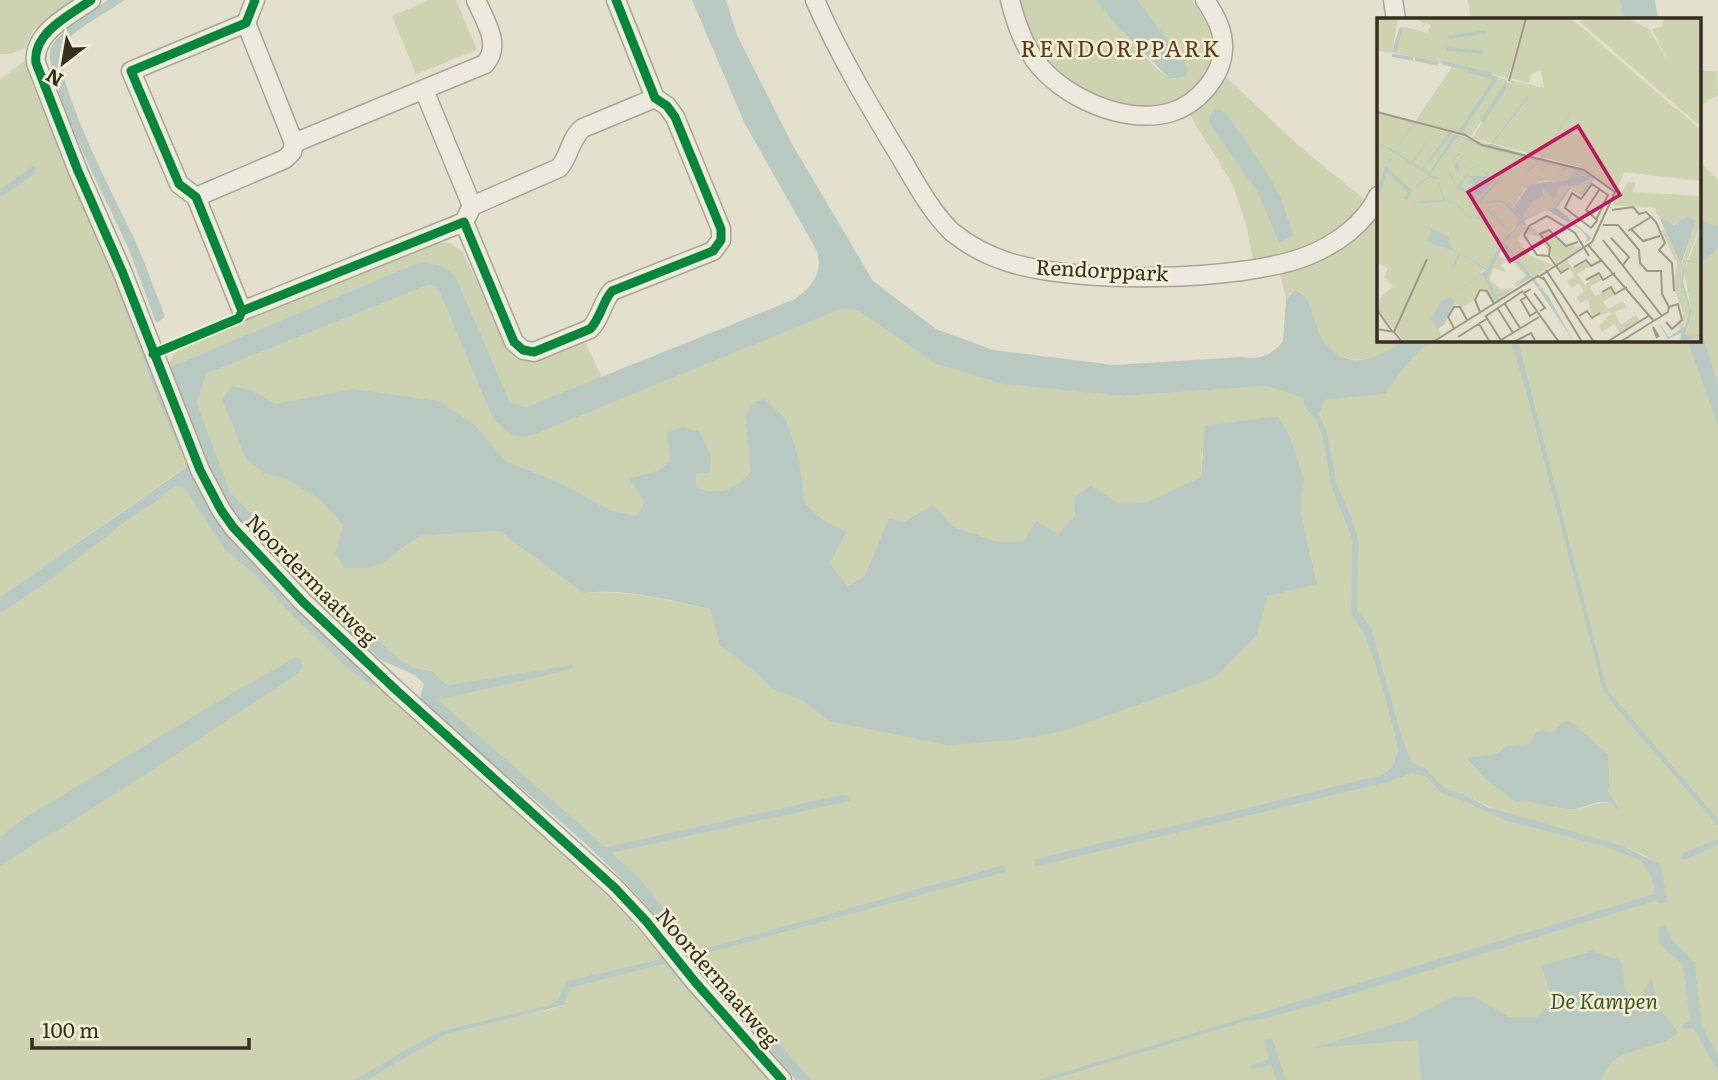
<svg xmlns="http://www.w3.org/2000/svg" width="1718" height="1080" font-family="Literata,serif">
  <rect width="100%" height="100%" fill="#e3e0cd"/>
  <!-- green -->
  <g fill="#cdd3b0" fill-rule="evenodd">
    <path d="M0 0H77L33 31 25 48 10 54H0Z"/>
    <path d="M429 0H456L477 50 416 74 392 16Z"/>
    <path d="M1018 0H1096C1108 15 1155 72 1170 78 1175 80 1181 77 1186 76L1188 69 1137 0H1192C1198 10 1207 21 1210 33 1222 81 1184 109 1139 110 1133 110 1125 106 1119 104 1092 95 1064 86 1045 64 1029 45 1024 23 1018 0Z"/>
    <path d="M1468 0H1620L1623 19H1471Z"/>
    <path d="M25 61 33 86 122 296 187 466 0 597V198L37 173 34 165 0 189V79Z"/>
    <path d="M1699 71H1717L1718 95 1708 100 1699 108Z"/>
    <path d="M1224 75 1299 146 1365 200C1340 240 1297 251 1253 261L1247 228 1233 185 1190 115 1206 101ZM1232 120 1281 198 1294 235 1279 243 1257 191 1239 165Z"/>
    <path d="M1699 154 1702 164 1718 180V225L1704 223 1699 220Z"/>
    <path d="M1378 214V340H1406C1378 361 1341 372 1320 336 1311 322 1312 304 1299 291L1290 293 1286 299 1280 273C1321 262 1351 246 1378 214Z"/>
    <path d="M435 242 451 243 462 251 513 356C533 371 564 350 585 342L602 377 526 407 510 402 455 275C441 264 432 261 415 264L170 367C170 354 180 348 190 342L322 285Z"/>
    <path d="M1718 248V383L1699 324V266Z"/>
    <path d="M428 285 435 286 439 291 493 419 524 437 538 433 840 309 859 311 934 363 1123 396 1266 386 1304 398V406L1317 421 1322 434 1331 486 1352 539 1351 615 1362 630 1374 660 1395 735 1398 750 1393 766 1382 775 1035 859V867L1389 782 1412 773 1426 777 1441 793 1466 802 1506 821 1603 846 1641 860 1650 874 1654 886V894L1037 1080H812L728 987 704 954 1004 872V865L699 950 639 878 612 853 849 801 845 794 606 847 437 700 572 669V665L447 685 432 671 415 668 400 660 320 588 310 572 230 492 197 403 206 374ZM233 386 249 389 276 404 475 425 506 461 565 485 609 510 638 516 644 502 629 478 656 471 670 462 667 433 700 432 711 456 696 474 695 487C721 499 732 490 751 472L745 416 765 399 786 419 799 459 805 504 826 522 847 531 830 564 846 586 864 577 889 518 903 522 933 505 954 527 999 542H1024L1058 534 1075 516 1118 503 1147 502 1201 477 1202 453 1277 416 1290 436 1304 479 1301 513 1317 583 1268 596 1257 635 1216 677 1153 698 829 721 803 701 772 689 753 670 720 646 710 609C669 600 625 589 583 593L499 531 419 536 383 563 335 553 343 525 320 500 287 479 263 473 246 459 222 399Z"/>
    <path d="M1440 340H1510L1526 391 1602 687 1615 707 1718 826V839L1682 853 1685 859 1718 845V1054L1702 1026 1695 962 1672 940 1666 924 1659 927 1660 945 1683 965 1693 1028 1718 1072V1080H1051L1247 1021 1265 1019 1336 999 1655 901 1659 903 1648 857 1623 846 1502 813 1466 795 1444 788 1426 769 1412 762 1402 738 1371 627 1357 610 1359 542 1352 518 1337 485 1328 435 1318 414 1325 400 1385 394C1400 374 1415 347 1440 340ZM1565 721C1581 730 1593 743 1608 754 1608 766 1611 781 1608 791L1619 809C1600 796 1596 807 1576 809 1555 811 1535 800 1514 801L1484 778 1466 759 1496 754 1506 746 1529 744 1535 734 1551 733Z"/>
    <path d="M1518 340H1687L1718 426V819L1607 689Z"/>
    <path d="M174 486 184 488 225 550 254 574 289 612 347 668 372 686 376 684C473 771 573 854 659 952L658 953 660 959 566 981 559 998 554 1004 440 1031 353 1080H0V866L154 769 253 702 291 680 79 785 0 837V614L47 582 144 508C157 506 163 492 174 486Z"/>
    <path d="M664 964 767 1080H367L447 1034 563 1006 570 988Z"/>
  </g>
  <!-- water -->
  <g fill="#b8c9c1">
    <path d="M108 0H125C109 11 68 32 62 48 51 77 118 204 133 236 144 260 153 286 163 311L165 317 157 323 155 320C146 295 137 270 127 245 113 212 40 75 51 48 58 31 93 11 108 0Z"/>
    <path d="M692 0H726L737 35 792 144 873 281 936 329 993 350 1114 365 1242 357C1260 360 1271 356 1283 341L1286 299 1295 290C1314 297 1312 325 1323 340 1343 366 1361 364 1389 350 1394 347 1402 341 1408 340 1417 337 1430 340 1440 340 1415 347 1400 374 1385 394L1325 400 1319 414 1328 435 1337 485 1352 518 1359 542 1357 610 1371 627 1402 738 1412 762 1426 769 1444 788 1466 795 1487 807 1623 846 1661 865 1667 902 1659 903 1655 901 1336 999 1265 1019 1247 1021 1051 1080H1037L1654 894V886L1650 874 1640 860 1603 846 1506 821 1466 802 1441 793 1426 777 1412 773 1389 782 1035 867V859L1382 775 1393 766 1398 750 1395 735 1374 660 1362 630 1351 615 1352 539 1331 486 1322 434 1317 421 1304 406V398L1266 386 1123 396 1003 384 934 363 859 311 841 309 538 433 524 437 511 435 493 419 439 291 435 286 428 285 206 374 197 403 230 492 310 572 316 584 400 660 415 668 432 671 447 685 572 665 573 669 438 700 606 847 845 794 850 801 612 853 639 878 699 950 1004 865 1005 872 704 954 728 987 812 1080H796C769 1049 742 1019 716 988 682 947 649 906 611 868 551 808 481 759 420 699L424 684 415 675 381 660 315 600 310 590 245 527 226 503 175 386 170 367 415 264C432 261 441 264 455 275L510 402 526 407 795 299C813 286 823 273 817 251L745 124Z"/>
    <path d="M1096 0H1137L1185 63 1188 69 1186 76 1179 78H1169L1115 24Z"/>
    <path d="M1620 0H1655L1658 19H1623Z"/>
    <path d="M1214 109 1222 110 1232 121 1270 178 1281 198 1294 235 1279 243 1257 191 1211 126 1209 117Z"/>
    <path d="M34 165 37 173 0 198V189Z"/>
    <path d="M1699 220 1704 223 1718 225V248L1699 266Z"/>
    <path d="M115 273 154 381 183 449 180 451 159 402 112 274Z"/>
    <path d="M1699 324 1718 383V426L1687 340H1699Z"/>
    <path d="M1510 340H1518L1607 689 1718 819V826L1615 707 1602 687 1526 391Z"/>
    <path d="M232 386 249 389 276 404 354 389 439 401 475 425 506 461 565 485 609 510 638 516 644 502 629 478 656 471 670 462 667 433 682 427 700 432 711 456 710 472 696 474V487C719 498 734 489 751 472L745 416 755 402 765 399 786 419 799 459 805 504 826 522 847 531 830 564 847 586 864 577 889 518 903 522 933 505 954 527 999 542H1023L1036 521 1058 534 1075 516 1074 497 1091 486 1118 503 1147 502 1201 477 1205 426 1278 416 1290 436 1304 479 1301 513 1317 584 1268 596 1257 635 1216 677 1064 731 1015 740 948 745 829 721 803 701 772 689 753 670 720 646 710 609C669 600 625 588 583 593L499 531 419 536 383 563 367 568H345L335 553 343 525 320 500 287 479 263 473 246 459 222 399Z"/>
    <path d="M187 457 206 502 224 528 316 626 377 684 372 686 347 668 289 612 254 574 225 550 184 488 175 486C163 492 157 506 144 508L47 582 0 614V597L184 469 188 465Z"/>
    <path d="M295 658H299L303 668C283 688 256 700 233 716 157 769 78 817 0 866V837L23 819 234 692Z"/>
    <path d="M1565 721 1571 722 1608 754C1608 766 1611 781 1608 791L1620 811C1616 808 1611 803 1607 802 1595 800 1585 808 1574 809 1553 810 1535 800 1514 801L1484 778 1466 758 1496 754 1506 746 1529 744 1535 734 1542 730 1551 733Z"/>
    <path d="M1718 839V845L1684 860 1681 858 1682 853Z"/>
    <path d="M1666 924 1672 940 1695 962 1702 1026 1718 1054V1072L1693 1028 1684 1029 1682 1026 1690 1020 1683 965 1659 944V927Z"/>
    <path d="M661 951 774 1080H767L664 964 570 988 564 1005 447 1034 367 1080H353L440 1031 554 1004 559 998 566 981 660 959 657 953Z"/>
    <path d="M1592 951 1622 961 1625 991 1639 1000 1651 978 1660 1010 1678 1032C1664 1048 1636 1046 1617 1058 1610 1062 1605 1073 1601 1080H1421L1418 1040 1312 1048 1405 1021 1454 996 1475 997 1509 1017H1537L1553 1001 1541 966Z"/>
    <path d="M1272 1038 1286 1080H1277L1271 1065 1251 1070 1250 1066 1269 1059 1264 1040Z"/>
  </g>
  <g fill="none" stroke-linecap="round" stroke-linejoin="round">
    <!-- minor casing -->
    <g stroke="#a8a597" stroke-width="21">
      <g id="minor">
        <path d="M91 0C70 15 32 33 36 63L78 171 122 271 200 470 221 510 233 527 303 602 395 689 614 887 646 921 696 983 782 1080"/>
        <path d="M255 0 246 23 131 71 179 184 196 197 242 311 464 222 514 342 523 350 534 352 590 329C601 318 602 302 612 291L713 251 721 240V229L675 117 667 106 655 98 616 0"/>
        <path d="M815 0C839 55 870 107 901 158 916 183 931 212 952 232 968 245 989 256 1008 262 1076 284 1240 282 1307 256 1335 245 1365 224 1378 196"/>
        <path d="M1010 0C1015 20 1022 41 1034 59 1061 97 1125 126 1172 112 1197 104 1222 77 1223 49 1224 31 1215 15 1205 0"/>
        <path d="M1393 0 1396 19"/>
        <path d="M424 90 472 206"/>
        <path d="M294 143 485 64C502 45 485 21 476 0"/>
        <path d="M196 197 285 159 292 152 294 143 246 23"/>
        <path d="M464 222 472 206 559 168C570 156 570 138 583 128L655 98"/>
      </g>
    </g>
    <!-- minor -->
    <use href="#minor" stroke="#ece9de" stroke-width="18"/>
    <!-- cycleway casing -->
    <g stroke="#f4f0d4" stroke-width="13">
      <g id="cycleway">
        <path d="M91 0C70 15 32 33 36 63L78 171 122 271 200 470 221 510 233 527 303 602 395 689 614 887 646 921 696 983 782 1080"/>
        <path d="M255 0 246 23 131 71 179 184 196 197 242 311 464 222 514 342 523 350 534 352 590 329C601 318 602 302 612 291L713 251 721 240V229L675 117 667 106 655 98 616 0"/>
        <path d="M153 354 239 318 242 311"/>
      </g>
    </g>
    <!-- cycleway -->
    <use href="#cycleway" stroke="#00873e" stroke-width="9"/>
  </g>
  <g text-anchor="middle" stroke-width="5" stroke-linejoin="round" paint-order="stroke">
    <!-- street labels -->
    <g font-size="21" fill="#362e1f" stroke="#f4f0d4">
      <text transform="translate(1102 271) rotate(3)" y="7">Rendorppark</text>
      <text transform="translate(311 580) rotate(45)" y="7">Noordermaatweg</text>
      <text transform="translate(717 978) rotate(49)" y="7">Noordermaatweg</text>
    </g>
    <!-- park labels -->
    <g font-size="21" font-style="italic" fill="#3f5226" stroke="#f4f0d4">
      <text x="1604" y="1009">De Kampen</text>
    </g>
    <!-- neighbourhood labels -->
    <g font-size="23" letter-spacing="2" fill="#613920" stroke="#f4f0d4">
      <text x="1121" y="57">RENDORPPARK</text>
    </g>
  </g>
  <!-- overview -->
  <g transform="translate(1377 18)">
    <rect width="324" height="324" fill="#e3e0cd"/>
    <path d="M0 0H21L15 35 0 32ZM36 0H148L131 60 18 35 24 8 51 15 53 7 49 5 44 12 47 5ZM150 0H194L291 84 298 91 293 94 299 90 324 112V163L247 154 239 174 207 150 95 120 133 62 167 70 164 52 155 56 151 65 133 60ZM218 0H250L272 11 290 42 275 11 285 8 287 0H324V109L202 3ZM75 49 131 62 94 118 38 104ZM0 94 209 154 215 161 204 175 195 169 177 189 143 202 125 224 116 216 124 226 111 250 103 254 109 258 121 232 126 228 151 257 140 268 152 260 139 269 138 265 149 258 124 232 122 238 131 242 123 247 129 254 116 250 113 262 124 271 137 270 117 285 105 271 97 282 84 290 80 287 62 311 64 317 55 324H28L0 292V283L16 268 7 259 11 250 3 246 0 250ZM197 156 213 160 182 168 178 181 166 172 148 192 136 190 147 171 162 163 190 162ZM251 164H259L255 174 324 178V206L305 253 304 267 313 290 305 312 300 306 307 296 296 269 300 246 285 213 288 211 305 245 319 203 311 200 294 207 279 196V190L235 187ZM142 206 150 209 140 221 152 237 176 247 156 259 127 225ZM153 208 162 215 170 213 185 226 205 229 179 245 162 218 148 216ZM324 209V324H306L315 295 307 254ZM189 241 195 250 208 243 212 249 200 256 208 267 220 256 225 262 213 269 218 278 234 270 238 276 226 284 231 291 246 283 249 290 237 294 244 307 259 297 263 303 243 315 237 306 225 314 222 308 236 294 215 299 211 281 203 285 199 279 207 274 202 265 194 270 190 263 198 259 192 250 185 254 180 246Z" fill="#cdd3b0" fill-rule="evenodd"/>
    <path d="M151 77V80L115 126 163 141 202 80 164 142 144 136 170 145 207 153 218 160 205 177 193 171 180 190 215 220 207 226 210 220 204 212 170 192 148 202 149 208 142 206 128 225 171 278 197 324 154 260 140 268 150 257 126 228 110 260 120 277 137 270 118 281 105 256 74 278 109 252 84 236 74 253 82 235 50 223 54 212 44 206 72 219 73 229 110 251 124 225 103 201 91 199 79 186 68 183 47 185 42 184 33 188 42 183 66 182 61 162 53 159 45 165 38 168 53 158 17 134 13 140 15 142 12 146 13 140 16 134 0 125 18 133 36 106 28 102 44 108 37 106 18 133 35 144 59 112 36 144 45 151 72 115 67 113 76 115 46 151 52 155 78 116 106 128 127 131 107 126H114ZM81 118 105 129 160 143 145 160 162 143 170 146 158 159 172 146 187 149 181 156 192 150 215 161 204 175 192 169 177 189 146 201 124 181 143 161 123 182 103 184 142 139 101 183 103 185 125 184 142 201 138 210 134 214 114 194 101 190 102 187 97 194 101 190 113 195 133 214 125 223 102 199H92L80 186 68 182 60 159 53 156ZM92 121 82 135 92 142 86 138 81 144 83 156 78 150 79 144 85 138 82 136 71 149 80 169 88 159 85 156 88 158 94 152 86 149 94 151 98 147 93 142 103 150 98 147 83 168 95 176 99 168 90 164 95 162 92 158H110L104 151 112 157 116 153 122 157 115 154 111 159 112 165 119 160 104 177 96 176 101 182 80 170 74 158 64 164 73 158 71 149ZM199 154 213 161 199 168H182L178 181 166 172V178L155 184 145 199 136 190 153 166 190 162ZM282 199 297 207 310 199 319 203 304 246ZM324 206 309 242 324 245 309 244 306 264 309 274 324 267 309 275 315 294 308 317H324L303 324 304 315 291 321 281 304 292 319 308 308 313 290 304 267 305 253ZM74 279 78 283 67 307 60 311 54 301 64 283Z" fill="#b8c9c1" fill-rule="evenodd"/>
    <path fill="none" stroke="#b8c9c1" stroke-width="3.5" d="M72 19 108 14M69 31 106 34M17 34 24 10M15 37 36 41M38 41 61 46M66 45 114 56M105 104 130 65M83 114 119 60 91 53M0 179 9 151 33 173 29 181"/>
    <path fill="none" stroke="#9e9987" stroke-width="2" d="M132 63 149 0M0 94 88 117 105 127 207 152 238 174 215 224 163 258M235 192 256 189 262 196 269 194 279 204 288 225 282 232 295 245 297 273M219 202 231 177 215 166 204 181 195 175 188 190 214 210 220 203M221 203 209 192 222 172M226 207H241L262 232 263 245 270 253H284L285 276 292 289M254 211 266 223 283 218M251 213 274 199M234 220 252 239 246 247M226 222 285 298M211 227 276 302M172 238 160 237 147 217 152 208 170 198 198 215 212 238M197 249 209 242 214 248 225 242M192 250 184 255 172 238 173 229 163 216 172 212 189 228 201 224M169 252 217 324M166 259 205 324M209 262 222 255 226 262 238 255M154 271 147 275 182 324M225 274 234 269 238 276 250 269M157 275 168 290 163 293M149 279 144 282 153 298 159 294M128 286 143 310M121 291 136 315M0 292 15 313M103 294 98 282 103 272 110 273 117 286M108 297 125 324M109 298 146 273M202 298 210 293 215 300 223 295M289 304 295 311 305 302 301 286 292 289M102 306 113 324M77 310 71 299 77 289H83L90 302M0 311 17 314 25 324M17 314 50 241M81 319 111 300M280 320 276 309 282 319M124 322 162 299M56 324 161 258 168 262M137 324 154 315 158 322M230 324 273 297M243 324 291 294 292 289"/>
    <path fill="#c2185b" fill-opacity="0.15" stroke="#c2185b" stroke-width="3.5" d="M201 108 243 177 133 243 91 174Z"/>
    <rect width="324" height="324" fill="none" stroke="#362e1f" stroke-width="3.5"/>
  </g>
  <!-- north arrow -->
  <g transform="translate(63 63) rotate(211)" stroke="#f4f0d4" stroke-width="5" paint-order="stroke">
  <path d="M0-5L12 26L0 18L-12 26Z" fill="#362e1f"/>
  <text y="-10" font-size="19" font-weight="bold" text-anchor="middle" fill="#362e1f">N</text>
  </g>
  <!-- scale -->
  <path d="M32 1038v10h217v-10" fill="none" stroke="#362e1f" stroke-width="3.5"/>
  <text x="42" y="1038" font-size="21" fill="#362e1f" stroke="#f4f0d4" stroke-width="5" paint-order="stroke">100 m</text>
</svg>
